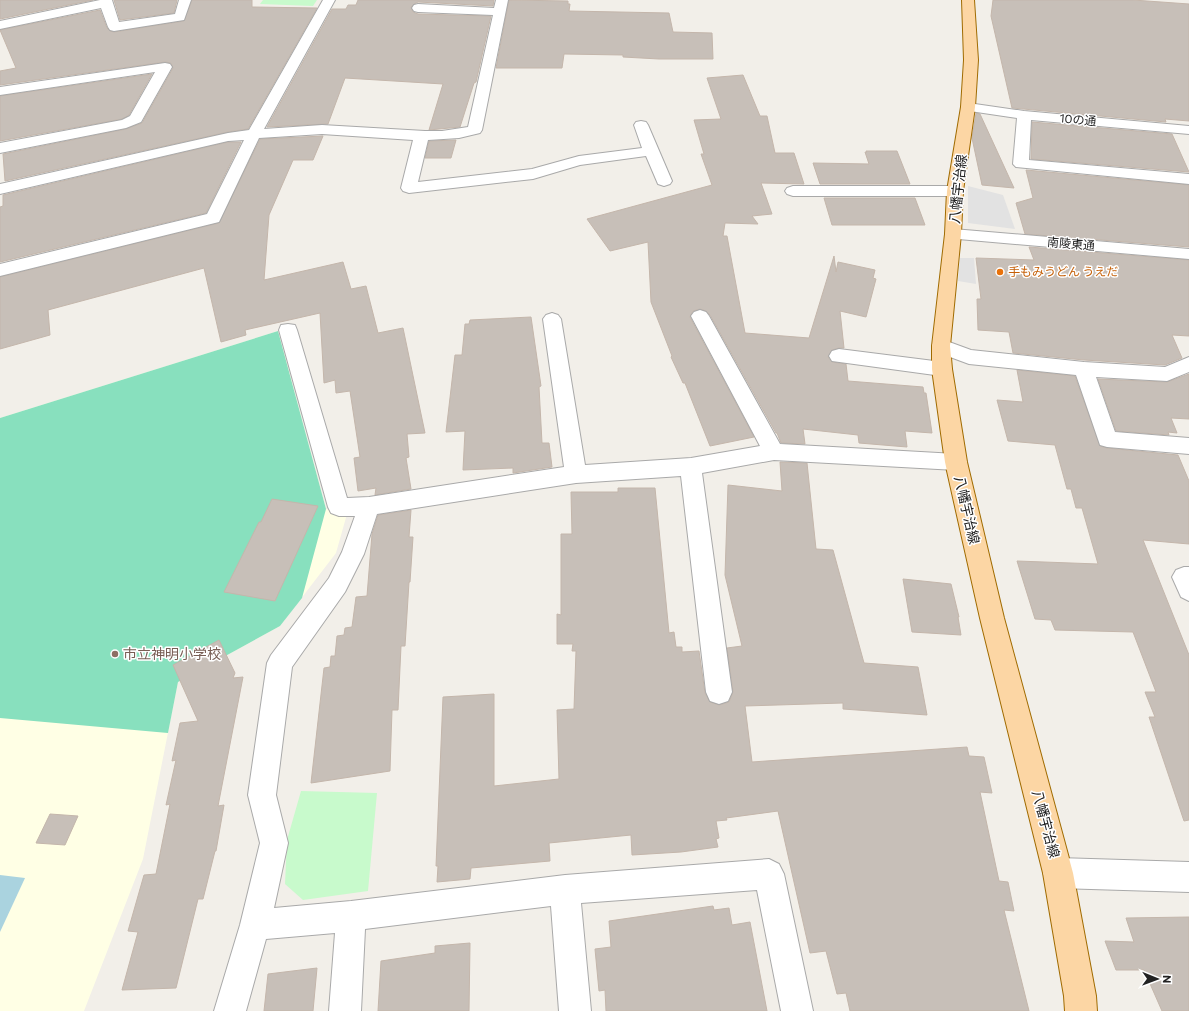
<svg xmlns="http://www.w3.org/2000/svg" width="1189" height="1011" font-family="Commissioner,'Noto Sans JP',sans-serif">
  <rect width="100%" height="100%" fill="#f2efe9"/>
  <!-- education -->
  <path fill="#ffffe5" d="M278 331 326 509 347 514 336 553 280 626 178 682 143 859 84 1011H0V418Z"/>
  <!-- park -->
  <g fill="#c8facc">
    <path d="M263 0H317L313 6 260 4Z"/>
    <path d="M301 791 377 793 368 891 303 900 285 884 287 840Z"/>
  </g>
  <!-- pitch -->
  <path fill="#88e0be" d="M278 331 326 509 302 598 280 626 178 682 168 733 0 718V418Z"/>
  <!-- parking -->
  <g fill="#e2e2e2">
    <path d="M968 186 1003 195 1015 229 968 223Z"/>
    <path d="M960 258H974L976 284 958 281Z"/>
  </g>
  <!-- water -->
  <path fill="#aad3df" d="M0 875 25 878 0 932Z"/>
  <!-- building -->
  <g fill="#c7bfb8" stroke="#c4b6ab">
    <path d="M0 0H93L0 19Z"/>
    <path d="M114 0H177L174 13 120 20Z"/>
    <path d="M192 0H252V7L317 8 248 129 228 132 5 181 3 154 126 129 142 123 173 68 171 63 165 62 0 85V71L16 68 0 30 100 10 107 28 110 31 114 32 184 21Z"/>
    <path d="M358 0H494L493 6 418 2 414 4 411 7 413 12 418 14 491 16 476 82 474 83 460 127 429 130 443 84 345 78 328 124 267 127 332 9H346L348 5H356Z"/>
    <path d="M509 0 568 1V4H570L569 11 669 13 673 32 712 33 713 59H659L623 57V55L564 54 562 68H496Z"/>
    <path d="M993 0H1133L1189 4V121L1165 119 1166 122 1012 108 991 16Z"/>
    <path d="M152 74 129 115 122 119 0 141V96Z"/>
    <path d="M743 75 760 116H767L775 153H794L804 184 761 183 772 214 752 216 758 224 725 223 723 236H727L745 333 809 338 834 256 836 272 838 262 875 270 873 278 876 279 866 317 840 311 844 348H839L832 350 828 357 832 362 846 364 848 381 923 387 924 393H926L932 433 905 431 907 447 859 443 858 435 803 429 805 444 781 443 777 433H776L710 315 706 311 700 309 693 311 690 317 754 437 710 446 685 383H683L671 357 672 356 651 302 648 242 610 251 587 219 712 185 701 154H704L694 120 721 119 707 78Z"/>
    <path d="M976 113 980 114 1014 188 982 185 972 138Z"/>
    <path d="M1032 122 1172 134 1189 172 1031 159Z"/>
    <path d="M323 136 313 160H293L269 215 264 280 343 262 351 289 366 286 378 333 403 328 425 433 407 434 409 457 406 458 411 489 375 495 376 488 358 491 354 458 360 457 350 391 336 393 335 380 324 383 320 313 245 330 246 335 221 342 204 268 48 310 50 335 0 349V277L219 223 260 139Z"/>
    <path d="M456 140 451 158H425L429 141Z"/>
    <path d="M228 142H241L206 213 0 262V207L3 206V195Z"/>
    <path d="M866 151H897L910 184H820L813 163 869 164 865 152H867Z"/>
    <path d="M1026 170 1189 185V247L1025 234 1016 203 1033 198Z"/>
    <path d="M824 198H915L925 225H832Z"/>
    <path d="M1029 247 1189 260V336L1172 335 1182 358 1165 365 1084 360 1013 353 1009 332 978 330 977 299H981L976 258 1034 260Z"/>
    <path d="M531 317 541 386 539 387 542 443H549L552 467 513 473V468L463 470 465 431 446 432 455 355H462L465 324H469L470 320Z"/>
    <path d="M1017 370 1075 376 1100 446 1107 448 1178 455 1189 481V544L1143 540 1189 655V820L1184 821 1149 717H1155L1145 692H1156L1133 632 1055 630 1051 620 1035 619 1017 561 1098 564 1082 508H1076L1071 489H1067L1055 445 1008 441 997 400 1023 402Z"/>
    <path d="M1189 374V419L1171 418 1177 433 1168 432 1169 435 1116 431 1098 379 1167 382Z"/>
    <path d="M780 462 807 463 816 549 833 550 864 663 918 667 927 715 843 709V703L745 706 752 762 967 747 969 756 984 757 992 793 980 792 999 881 1008 882 1014 911 1004 910 1029 1011H850L846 993 837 994 826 951 810 953 778 811 726 818 727 820 716 821 719 838 716 839 718 847 681 852 632 855 631 835 549 843 550 861 471 868 470 879 437 882 438 866H436L443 697 494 694V786L559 779 557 710 574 709 576 651H572L573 644H557V614L561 615V534H572L571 492H618V488H655L669 633 674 632 676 647H682V652L699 651 705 693 710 702 719 705 729 702 733 692 727 648 742 646 725 575 728 485 782 491Z"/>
    <path d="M272 499 318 506 275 601 224 592 259 522H261Z"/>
    <path d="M411 510 409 537H413L410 582H409L405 646H401L398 710H392L390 771 311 783 324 668 330 667 331 656H335L337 636 344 635 345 628 352 627 356 597 367 596 372 534 378 515Z"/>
    <path d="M903 579 951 584 959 617H958L961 635 912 632Z"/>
    <path d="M219 640 235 673 233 678 243 677 218 806 224 805 216 851H215L203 899H198L176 988 122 990 138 932 128 931 144 875 156 874 170 804 166 805 176 760 172 761 180 723 198 721 173 665Z"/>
    <path d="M50 814 78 816 65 845 36 843Z"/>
    <path d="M713 906 714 910 729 908 732 925 750 922 767 1011H606L605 990 599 991 595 949 611 947 609 921Z"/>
    <path d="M1189 917V1011H1162L1144 970H1116L1105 941 1134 942 1126 918Z"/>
    <path d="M470 943 469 1011H378L381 961 435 953V946Z"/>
    <path d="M317 968 313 1011H264L268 974Z"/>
  </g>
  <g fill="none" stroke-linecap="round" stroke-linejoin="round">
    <!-- street casing -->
    <g stroke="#a9a9a9" stroke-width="2">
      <g id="street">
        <path d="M100 0H112L119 22 175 14 179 0H191L184 20 114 31 110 30 108 27 101 8 0 29V21Z"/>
        <path d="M323 0H335L264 129 322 125 425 131H442L468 127 493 15 418 12 414 11 412 8 414 5 418 4 494 8 496 0H508L482 130 480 133 459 138 428 140 418 182 532 169 579 156 642 148 634 125 636 122 641 121 646 122 648 125 672 181 670 184 664 186 658 184 646 156 580 165 533 179 409 193 403 191 401 188 413 140 322 134 259 138 219 222 0 276V264L207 214 244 140 228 141 0 194V184L228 133 249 130Z"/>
        <path d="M165 63 170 64 172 67 141 122 126 128 0 153V143L122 120 130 116 155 72 0 95V87Z"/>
        <path d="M968 103 1024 111 1189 126V134L1031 120 1029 160 1189 174V184L1016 167 1013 164 1017 118 963 110 961 107 963 104Z"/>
        <path d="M793 186H955L961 188 963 191 961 194 955 196H793L787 194 785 191 787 188Z"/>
        <path d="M953 229 1189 249V259L947 238 945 234 947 230Z"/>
        <path d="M700 310 706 312 709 316 780 444 956 454 963 456 967 462 963 468 956 470 774 460 702 473 732 692 728 701 719 704 710 701 706 692 681 476 576 483 377 514 364 554 345 592 292 667 276 795 288 843 274 908 351 901 565 875 769 859 779 864 784 874 813 1011H781L757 890 581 903 591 1011H559L551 906 365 929 361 1011H329L335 933 266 939 246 1011H214L240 925 260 843 248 795 267 663 271 655 329 578 342 552 355 516H339L331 513 328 507 279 330 281 325 288 324 295 325 297 330 347 498 369 497 564 467 543 319 546 315 552 313 558 315 561 319 585 465 691 458 760 446 691 316 694 312Z"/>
        <path d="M941 339 971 350 1084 362 1165 367 1189 357V372L1167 381 1096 377 1115 432 1189 438V454L1107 447 1100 445 1076 375 969 364 934 351 932 346 934 341Z"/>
        <path d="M839 349 942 362 949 364 952 369 949 374 942 376 832 361 829 356 832 351Z"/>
        <path d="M1184 567H1189V601L1181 597 1172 577 1176 570Z"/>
        <path d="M1058 858 1189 862V892L1058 888 1048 883 1043 873 1048 863Z"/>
      </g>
    </g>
    <!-- primary casing -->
    <g stroke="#a06b00" stroke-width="2">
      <path id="primary" d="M962 0H974L978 60 975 107 963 191 961 234 950 346 952 369 967 462 1004 618 1073 873 1096 996 1097 1011H1065L1064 996 1043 873 980 618 945 462 932 369V346L945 234 947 191 961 107 964 60Z"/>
    </g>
    <!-- street -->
    <use href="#street" fill="#fff" fill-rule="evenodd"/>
    <!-- primary -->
    <use href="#primary" fill="#fcd6a4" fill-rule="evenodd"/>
  </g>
  <!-- markers -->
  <circle fill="#e8710a" stroke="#fff" stroke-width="1.5" cx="1000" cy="272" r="4"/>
  <circle fill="#8d6e63" stroke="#fff" stroke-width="1.5" cx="115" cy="654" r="4"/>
  <g text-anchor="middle" stroke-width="3" stroke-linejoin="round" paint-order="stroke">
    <!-- far-street labels -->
    <g font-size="12" fill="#222" stroke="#fff">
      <text transform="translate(1078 120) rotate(5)" y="4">10の通</text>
      <text transform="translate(1071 244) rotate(5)" y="4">南陵東通</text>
    </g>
    <!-- far-food labels -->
    <g font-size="12" fill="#c56008" stroke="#fff" text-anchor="start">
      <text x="1008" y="276">手もみうどん うえだ</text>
    </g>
    <!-- street labels -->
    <g font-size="14" fill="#222" stroke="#fff">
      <text transform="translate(958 189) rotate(-84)" y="5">八幡宇治線</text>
      <text transform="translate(967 510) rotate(77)" y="5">八幡宇治線</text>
      <text transform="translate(1046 824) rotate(75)" y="5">八幡宇治線</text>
    </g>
    <!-- education labels -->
    <g font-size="14" fill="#785e54" stroke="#fff" text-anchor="start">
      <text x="123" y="659">市立神明小学校</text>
    </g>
  </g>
  <!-- north arrow -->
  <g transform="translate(1157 979) rotate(91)" stroke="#ffffff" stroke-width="3" paint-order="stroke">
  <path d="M0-3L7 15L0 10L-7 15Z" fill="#222222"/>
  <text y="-6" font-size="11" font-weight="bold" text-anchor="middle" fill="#222222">N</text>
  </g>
</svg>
